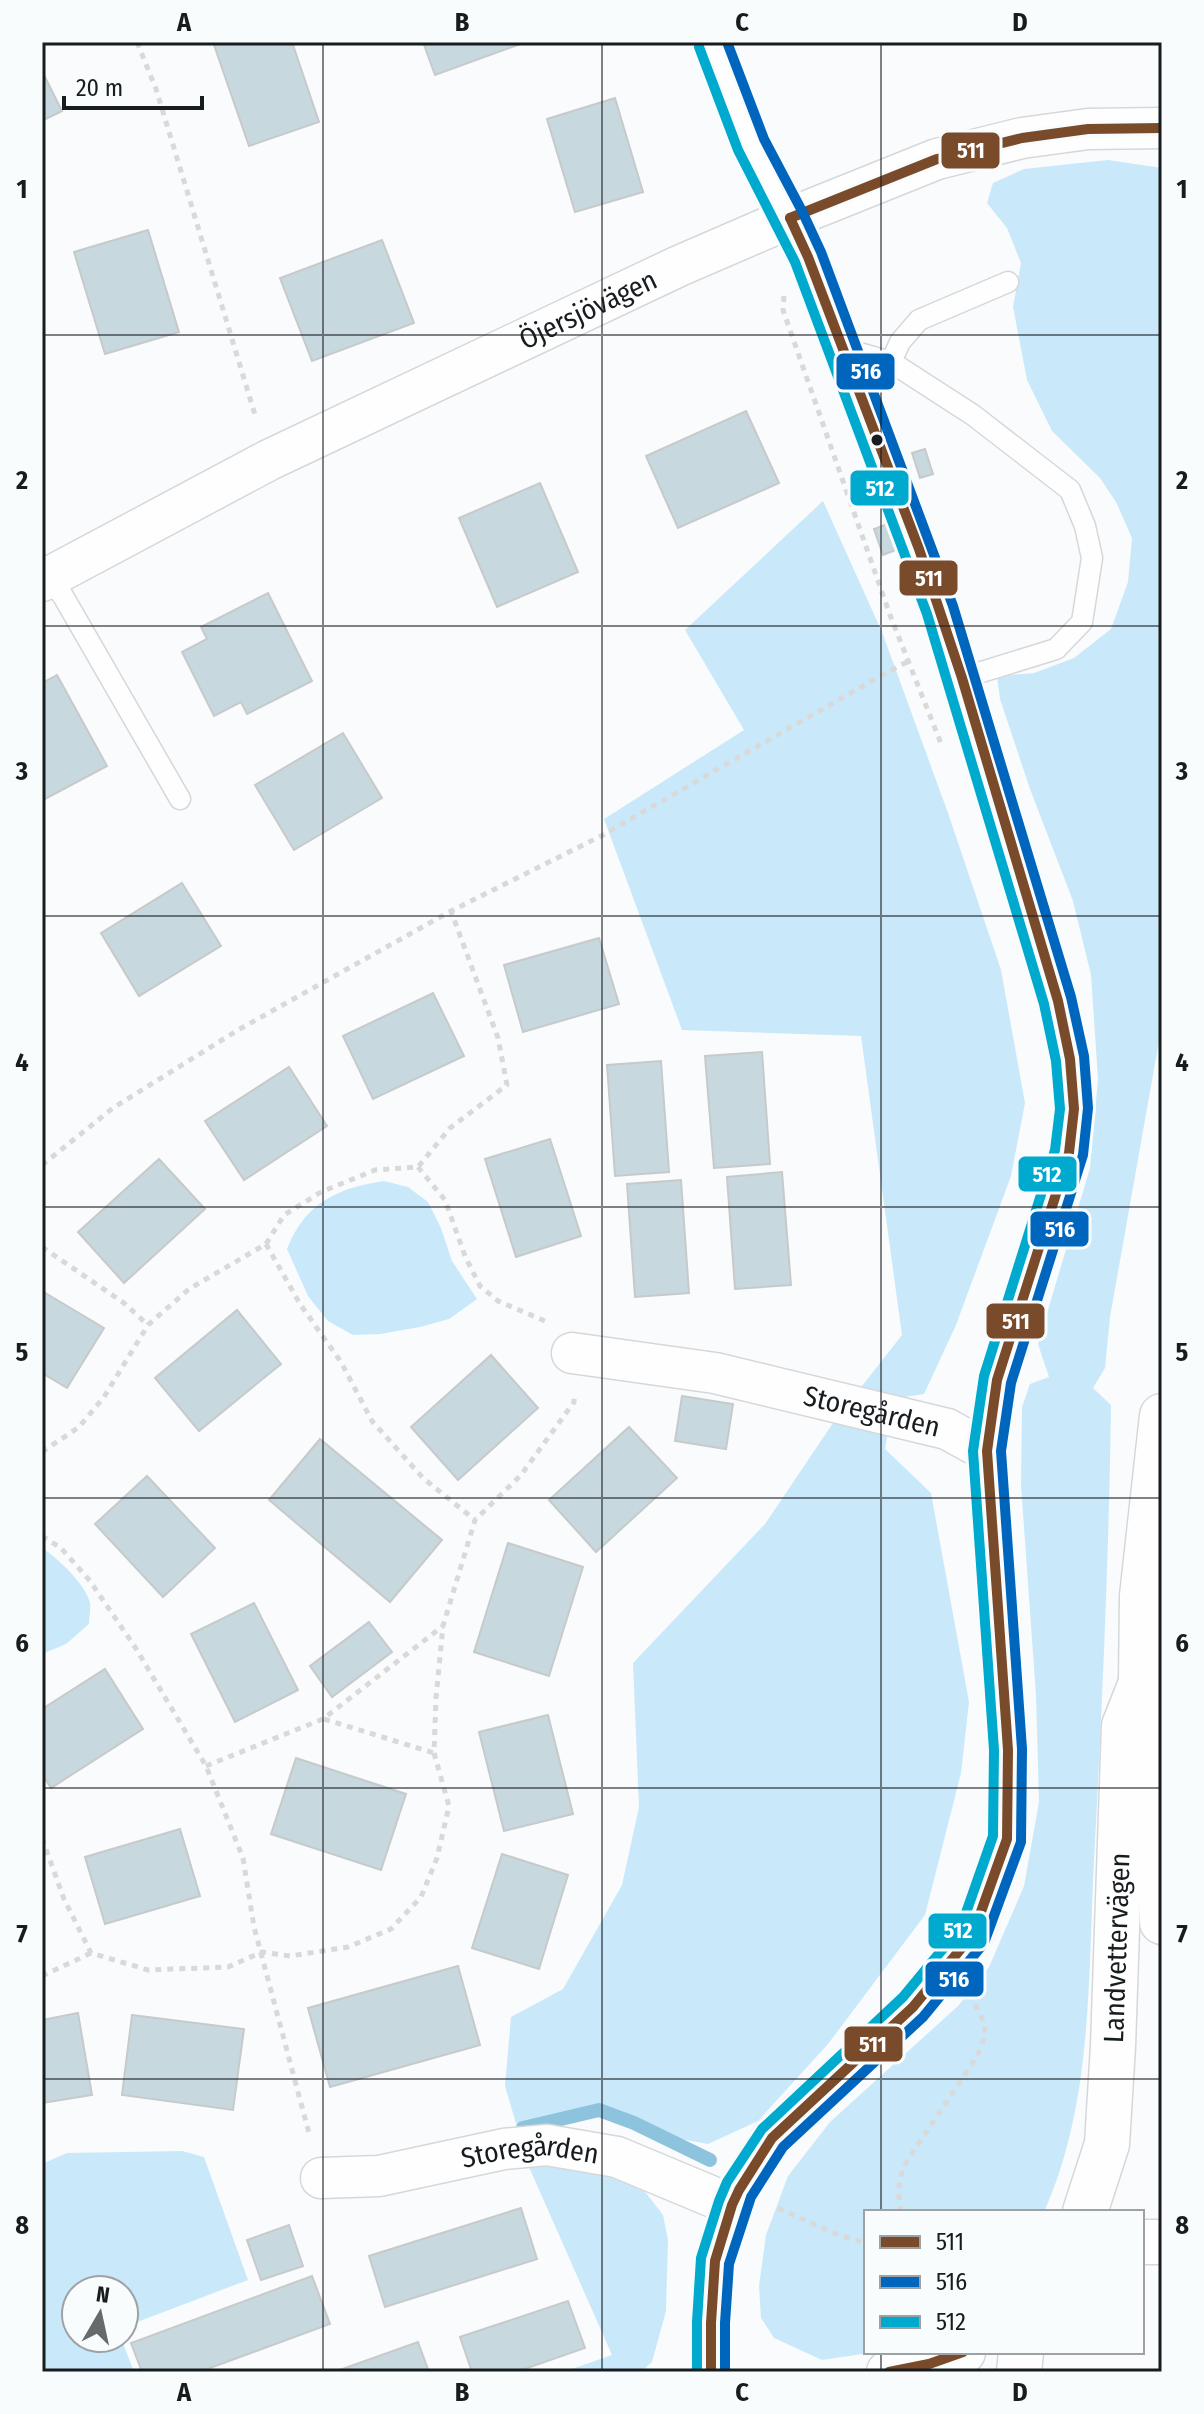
<svg xmlns="http://www.w3.org/2000/svg" width="1204" height="2414" font-family="'Fira Sans Condensed',sans-serif">
  <rect width="100%" height="100%" fill="#fafbfc"/>
  <!-- green -->
  <g fill="#c9e9fa">
    <path d="M1108 160 1162 168V1024L1110 1317 1105 1368 1093 1388 1111 1405C1109 1557 1102 1708 1094 1860 1088 1977 1093 2103 1044 2212H866V2352H876L822 2360 774 2338 761 2318 759 2286 766 2235 788 2176 830 2122 958 2006 989 1967 1024 1886 1039 1802 1036 1695 1021 1485 1022 1407 1030 1384 1049 1377 1038 1344 1090 1168 1098 1079 1091 975 1073 901 1030 789 1000 699 997 676 1034 673 1074 658 1111 629 1128 582 1132 538 1116 502 1100 478 1052 431 1027 380 1013 307 1021 263 1007 228 987 203 993 183 1024 169Z"/>
    <path d="M823 501 882 632 948 813 1001 970 1025 1103 1011 1176 956 1325 924 1394 893 1399 885 1449 931 1493 969 1702 961 1773 925 1915 828 2044 758 2121 708 2144 670 2137 599 2108 517 2127 505 2086 511 2017 563 1989 622 1885 639 1807 633 1663 765 1524 833 1423 902 1335 861 1036 682 1030 604 819 744 730 685 630Z"/>
    <path d="M384 1181 408 1187 428 1202 441 1228 452 1261 477 1299 449 1319 420 1327 380 1334 353 1335 328 1321 308 1296 287 1249C305 1203 337 1188 384 1181Z"/>
    <path d="M42 1548C57 1557 87 1586 90 1603 91 1609 89 1618 89 1624L66 1644 42 1654Z"/>
    <path d="M182 2151 204 2157 248 2280 124 2327V2290H76V2338H121L134 2372H42V2164L67 2153Z"/>
    <path d="M525 2158 625 2178 646 2193 663 2215 668 2240 666 2311 652 2362 641 2372H563L612 2355Z"/>
  </g>
  <g fill="none" stroke-linecap="round" stroke-linejoin="round">
    <!-- stream -->
    <path stroke="#8ec3dd" stroke-width="14" d="M523 2128 599 2110 634 2123 710 2160"/>
  </g>
  <!-- building -->
  <g fill="#c8d8df" stroke="#c6cacb" stroke-width="2">
    <path d="M213 42H292L319 122 249 146Z"/>
    <path d="M423 42H526L435 75Z"/>
    <path d="M44 75 62 111 42 121V76Z"/>
    <path d="M615 98 643 192 575 212 547 119Z"/>
    <path d="M148 230 179 332 105 354 74 252Z"/>
    <path d="M382 240 414 323 312 361 280 278Z"/>
    <path d="M746 411 779 483 678 528 646 456Z"/>
    <path d="M925 449 933 474 920 478 912 453Z"/>
    <path d="M540 483 578 572 497 607 459 518Z"/>
    <path d="M887 524 896 550 883 555 874 529Z"/>
    <path d="M268 593 312 681 247 714 241 702 214 716 182 652 207 639 201 627Z"/>
    <path d="M57 675 107 766 43 800 42 683Z"/>
    <path d="M343 733 382 798 294 850 255 785Z"/>
    <path d="M182 883 221 946 139 996 101 933Z"/>
    <path d="M599 938 619 1004 523 1032 504 965Z"/>
    <path d="M433 993 464 1056 373 1099 343 1036Z"/>
    <path d="M762 1052 770 1164 714 1168 705 1056Z"/>
    <path d="M661 1061 669 1172 615 1176 607 1065Z"/>
    <path d="M289 1067 327 1126 244 1180 205 1121Z"/>
    <path d="M550 1139 581 1236 516 1257 485 1159Z"/>
    <path d="M159 1159 205 1209 124 1283 78 1232Z"/>
    <path d="M782 1172 791 1285 735 1289 727 1177Z"/>
    <path d="M681 1180 689 1293 635 1297 627 1184Z"/>
    <path d="M42 1291 104 1328 67 1388 42 1373Z"/>
    <path d="M237 1310 281 1364 199 1431 155 1378Z"/>
    <path d="M491 1355 538 1408 458 1480 411 1427Z"/>
    <path d="M682 1396 733 1404 726 1449 675 1441Z"/>
    <path d="M629 1427 677 1478 596 1552 549 1500Z"/>
    <path d="M320 1439 442 1540 390 1602 269 1500Z"/>
    <path d="M147 1476 215 1548 163 1597 95 1524Z"/>
    <path d="M508 1543 583 1567 549 1676 474 1652Z"/>
    <path d="M254 1603 298 1690 235 1722 191 1634Z"/>
    <path d="M369 1622 392 1652 332 1697 310 1666Z"/>
    <path d="M105 1669 143 1729 51 1788 42 1774V1709Z"/>
    <path d="M548 1715 573 1814 504 1831 479 1732Z"/>
    <path d="M296 1758 406 1794 381 1870 271 1834Z"/>
    <path d="M180 1829 200 1896 105 1924 85 1857Z"/>
    <path d="M502 1854 568 1875 539 1969 472 1948Z"/>
    <path d="M458 1966 480 2045 330 2087 308 2008Z"/>
    <path d="M78 2013 92 2095 42 2103V2020Z"/>
    <path d="M132 2015 244 2029 233 2110 122 2095Z"/>
    <path d="M521 2208 537 2259 385 2307 369 2256Z"/>
    <path d="M289 2225 303 2266 261 2280 247 2240Z"/>
    <path d="M312 2276 330 2324 199 2372H142L131 2343Z"/>
    <path d="M568 2301 585 2348 516 2372H472L460 2337Z"/>
    <path d="M418 2342 429 2372H334Z"/>
  </g>
  <g fill="none" stroke-linecap="round" stroke-linejoin="round">
    <!-- service casing -->
    <g stroke="#d5d8da" stroke-width="23">
      <g id="service">
        <path d="M790 218 808 257 940 610 1058 1001 1070 1059 1074 1109 1069 1153 997 1380 987 1451"/>
        <path d="M842 348 891 362 973 415 1070 490 1085 526 1092 558 1082 622 1056 649 962 678"/>
        <path d="M891 362 900 342 919 320 1008 282"/>
        <path d="M49 577 63 596 180 799"/>
      </g>
    </g>
    <!-- minor casing -->
    <g stroke="#d5d8da" stroke-width="43">
      <g id="minor">
        <path d="M712 42 751 145 790 218"/>
        <path id="s1" d="M42 581 269 460 679 266 790 218 937 159 1022 138 1088 129 1162 128"/>
        <path id="s2" d="M572 1353 715 1373 947 1429 987 1451 1008 1750 1007 1839 973 1934 913 2007 772 2138 739 2190 732 2205 715 2261 711 2323V2372"/>
        <path id="s3" d="M321 2178 379 2176 504 2149 547 2145 617 2157 732 2205"/>
      </g>
    </g>
    <!-- tertiary casing -->
    <g stroke="#d5d8da" stroke-width="47">
      <g id="tertiary">
        <path d="M1162 1416 1142 1596 1141 1683 1156 1724 1162 1922"/>
        <path id="s4" d="M1085 2212 1107 2144 1113 2046 1124 1726 1141 1683"/>
        <path d="M1142 2242H1162"/>
        <path d="M889 2372 929 2364 963 2352"/>
        <path d="M1019 2372 1021 2352"/>
      </g>
    </g>
    <!-- path -->
    <g stroke="#d9d9d9" stroke-width="5" stroke-dasharray="6 6" stroke-linecap="butt">
      <path d="M137 42 156 89 256 418"/>
      <path d="M784 296 783 310 798 353 890 615 942 746"/>
      <path d="M42 1165 113 1108 238 1030 451 911 603 835 880 676 909 661"/>
      <path d="M418 1167 445 1200 465 1256 480 1286 498 1301 545 1321"/>
      <path d="M266 1244 300 1304 341 1362 372 1421 423 1478 475 1520"/>
      <path d="M42 1247 124 1303 148 1325"/>
      <path d="M42 1452 79 1427 104 1397 148 1325 189 1289 266 1244 284 1215 321 1192 375 1170 418 1167 450 1128 507 1085 498 1038 451 911"/>
      <path d="M42 1536 61 1548 90 1581 135 1647 206 1766 243 1858 254 1927 310 2137"/>
      <path d="M324 1719 434 1753"/>
      <path d="M206 1766 323 1719 443 1626"/>
      <path d="M42 1838 64 1899 91 1953 148 1970 228 1967 262 1952 290 1956 348 1947 391 1929 421 1897 437 1858 449 1806 434 1753 436 1698 443 1626 475 1520 521 1475 574 1402V1396"/>
      <path d="M42 1976 91 1953"/>
      <path d="M778 2208 836 2234 866 2243"/>
      <path d="M901 2212 898 2191 903 2167 976 2058C988 2033 988 2025 973 2002"/>
    </g>
    <!-- service -->
    <use href="#service" stroke="#fefeff" stroke-width="20"/>
    <!-- minor -->
    <use href="#minor" stroke="#fefeff" stroke-width="40"/>
    <!-- tertiary -->
    <use href="#tertiary" stroke="#fefeff" stroke-width="44"/>
    <!-- bus-1 casing -->
    <g stroke="#f9fcfd" stroke-width="16">
      <g id="bus-1">
        <path d="M790 218 937 159 1022 138 1088 129 1162 128"/>
        <path d="M711 2372V2323L715 2261 732 2205 739 2190 772 2138 913 2007 973 1934 1007 1839 1008 1750 987 1451 997 1380 1069 1153 1074 1109 1070 1059 1058 1001 962 678 919 549 808 257 790 218"/>
        <path d="M889 2372 929 2364 963 2352"/>
      </g>
    </g>
    <!-- bus-2 casing -->
    <g stroke="#f9fcfd" stroke-width="16">
      <path id="bus-2" d="M725 2372V2323L729 2264 751 2197 783 2147 923 2017 984 1943 1021 1842 1022 1749 1001 1451 1011 1383 1083 1155 1088 1108 1084 1056 1071 997 953 606 821 252 802 211 764 139 727 42"/>
    </g>
    <!-- bus-3 casing -->
    <g stroke="#f9fcfd" stroke-width="16">
      <path id="bus-3" d="M697 2372V2322L701 2258 719 2201 727 2182 762 2129 903 1997 961 1927 993 1836 994 1750 973 1451 984 1376 1055 1150 1060 1109 1056 1061 1044 1004 927 614 795 262 738 150 699 47"/>
    </g>
    <!-- bus-1 -->
    <use href="#bus-1" stroke="#7a4b2a" stroke-width="10"/>
    <!-- bus-2 -->
    <use href="#bus-2" stroke="#0065bd" stroke-width="10"/>
    <!-- bus-3 -->
    <use href="#bus-3" stroke="#00a9ce" stroke-width="10"/>
  </g>
  <!-- grid -->
  <path fill="none" stroke="#171c1f" stroke-width="2" stroke-opacity="0.55" d="M323 42V2372M602 42V2372M881 42V2212M42 335H1162M42 626H1162M42 916H1162M42 1207H1162M42 1498H1162M42 1788H1162M42 2079H1162M881 2352V2372"/>
  <!-- markers -->
  <circle fill="#171c1f" stroke="#f9fcfd" stroke-width="3" cx="877" cy="440" r="7"/>
  <g text-anchor="middle" stroke-width="6" stroke-linejoin="round" paint-order="stroke">
    <!-- street labels -->
    <g font-size="28" fill="#171c1f" stroke="#f9fcfd">
      <text dy="10" stroke="none"><textPath href="#s1" startOffset="610">Öjersjövägen</textPath></text>
      <text dy="10" stroke="none"><textPath href="#s2" startOffset="306">Storegården</textPath></text>
      <text dy="10" stroke="none"><textPath href="#s4" startOffset="268">Landvettervägen</textPath></text>
      <text dy="10" stroke="none"><textPath href="#s3" startOffset="212">Storegården</textPath></text>
    </g>
  </g>
  <g stroke="#f9fcfd" stroke-width="3">
    <rect x="940" y="131" width="61" height="39" rx="8" fill="#7a4b2a"/>
    <rect x="835" y="352" width="61" height="39" rx="8" fill="#0065bd"/>
    <rect x="849" y="469" width="61" height="38" rx="8" fill="#00a9ce"/>
    <rect x="898" y="559" width="61" height="38" rx="8" fill="#7a4b2a"/>
    <rect x="1017" y="1155" width="61" height="38" rx="8" fill="#00a9ce"/>
    <rect x="1029" y="1210" width="61" height="38" rx="8" fill="#0065bd"/>
    <rect x="985" y="1302" width="61" height="38" rx="8" fill="#7a4b2a"/>
    <rect x="927" y="1912" width="61" height="38" rx="8" fill="#00a9ce"/>
    <rect x="924" y="1960" width="61" height="38" rx="8" fill="#0065bd"/>
    <rect x="843" y="2025" width="61" height="38" rx="8" fill="#7a4b2a"/>
  </g>
  <g font-size="22" text-anchor="middle" font-weight="bold" fill="#fff">
    <text x="971" y="158">511</text>
    <text x="866" y="379">516</text>
    <text x="880" y="496">512</text>
    <text x="929" y="586">511</text>
    <text x="1047" y="1182">512</text>
    <text x="1060" y="1237">516</text>
    <text x="1016" y="1329">511</text>
    <text x="958" y="1938">512</text>
    <text x="954" y="1987">516</text>
    <text x="873" y="2052">511</text>
  </g>
  <!-- border -->
  <rect width="1204" height="2414" fill="none" stroke="#f9fcfd" stroke-width="88"/>
  <!-- legend -->
  <rect x="864" y="2210" width="280" height="144" fill="#f9fcfd" stroke="#9fa2a4" stroke-width="2"/>
  <rect x="880" y="2236" width="40" height="12" fill="#7a4b2a" stroke="#9fa2a4" stroke-width="2"/>
  <text x="936" y="2250" font-size="24" fill="#171c1f">511</text>
  <rect x="880" y="2276" width="40" height="12" fill="#0065bd" stroke="#9fa2a4" stroke-width="2"/>
  <text x="936" y="2290" font-size="24" fill="#171c1f">516</text>
  <rect x="880" y="2316" width="40" height="12" fill="#00a9ce" stroke="#9fa2a4" stroke-width="2"/>
  <text x="936" y="2330" font-size="24" fill="#171c1f">512</text>
  <!-- north arrow -->
  <g transform="translate(100 2314) rotate(9)"><circle r="38" fill="#f9fcfd" stroke="#9fa2a4" stroke-width="2"/>
  <path d="M0-6L14 30L0 20L-14 30Z" fill="#666a6c"/>
  <text y="-12" font-size="22" font-weight="bold" text-anchor="middle" fill="#171c1f">N</text>
  </g>
  <!-- scale -->
  <path d="M64 96v12h138v-12" fill="none" stroke="#171c1f" stroke-width="4"/>
  <text x="76" y="96" font-size="24" fill="#171c1f" stroke="#f9fcfd" stroke-width="6" paint-order="stroke">20 m</text>
  <rect x="44" y="44" width="1116" height="2326" fill="none" stroke="#171c1f" stroke-width="3"/>
  <g font-size="26" text-anchor="middle" font-weight="bold" fill="#171c1f">
    <text x="184" y="31">A</text>
    <text x="462" y="31">B</text>
    <text x="742" y="31">C</text>
    <text x="1020" y="31">D</text>
    <text x="22" y="198">1</text>
    <text x="1182" y="198">1</text>
    <text x="22" y="489">2</text>
    <text x="1182" y="489">2</text>
    <text x="22" y="780">3</text>
    <text x="1182" y="780">3</text>
    <text x="22" y="1071">4</text>
    <text x="1182" y="1071">4</text>
    <text x="22" y="1361">5</text>
    <text x="1182" y="1361">5</text>
    <text x="22" y="1652">6</text>
    <text x="1182" y="1652">6</text>
    <text x="22" y="1943">7</text>
    <text x="1182" y="1943">7</text>
    <text x="22" y="2234">8</text>
    <text x="1182" y="2234">8</text>
    <text x="184" y="2401">A</text>
    <text x="462" y="2401">B</text>
    <text x="742" y="2401">C</text>
    <text x="1020" y="2401">D</text>
  </g>
</svg>
